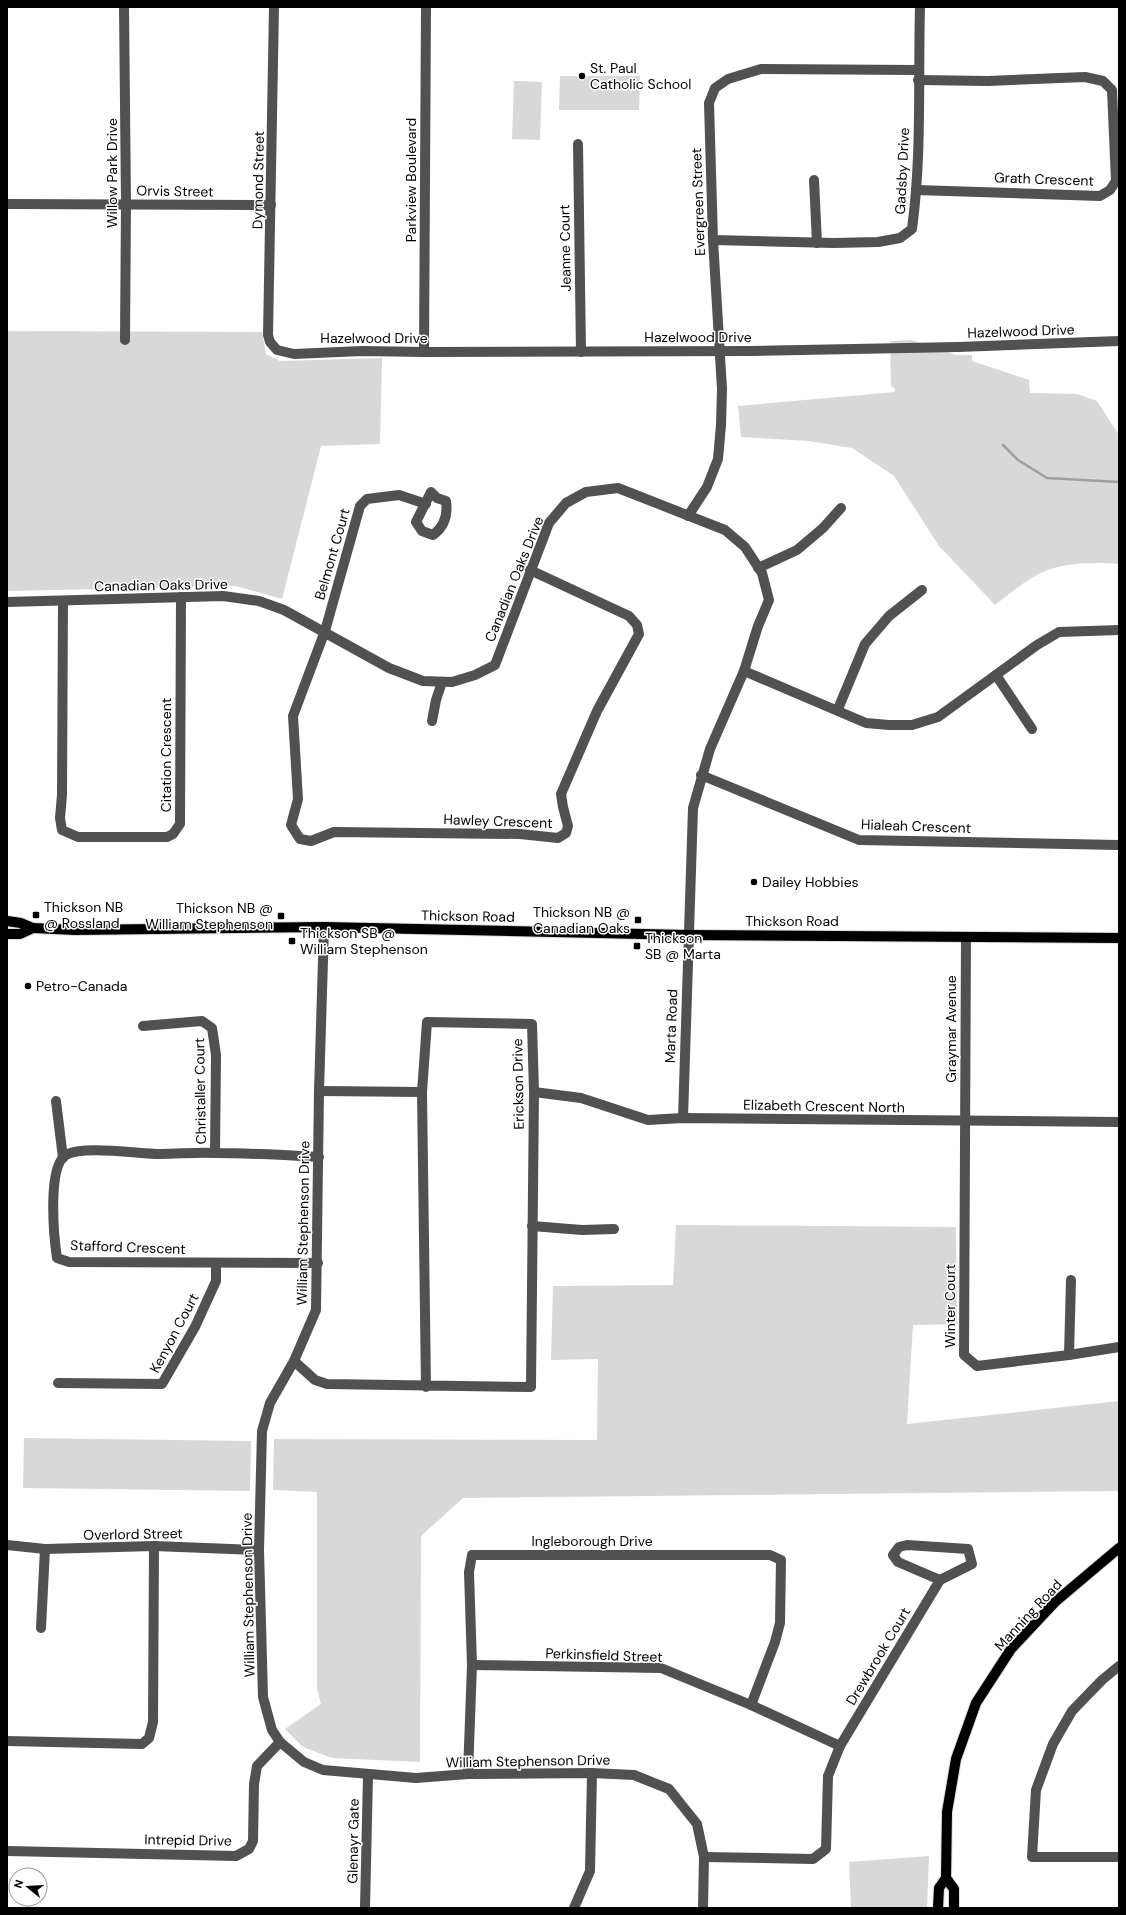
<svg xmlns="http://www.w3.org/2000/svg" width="1126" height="1915" font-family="'DM Sans',sans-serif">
  <rect width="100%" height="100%" fill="#fff"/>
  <!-- green -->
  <g fill="#d8d8d8">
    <path d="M560 76H640L639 110H559Z"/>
    <path d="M514 81 542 82 540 140 512 139Z"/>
    <path d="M7 331 262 332 266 354 280 361 382 358 380 444 321 446 282 599 236 586 7 591Z"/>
    <path d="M911 340 956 355H972V361L1029 380 1030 393 1077 394 1097 401 1119 435V564C1093 562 1058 562 1035 576 1021 584 1008 595 995 605L939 546 894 476 852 448 808 441 741 437 738 406 895 392V389L891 386 890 341Z"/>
    <path d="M676 1225 956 1227 957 1324 913 1325 907 1424 1119 1401V1491L463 1498 421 1536 420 1762 332 1758 303 1747 285 1729 321 1704 317 1689V1492L273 1490 274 1439 597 1440 598 1359 551 1360 553 1286 673 1285Z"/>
    <path d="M24 1438 251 1441 250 1491 23 1488Z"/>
    <path d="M929 1856 927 1908H851L849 1862Z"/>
  </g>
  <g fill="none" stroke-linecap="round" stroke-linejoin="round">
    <!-- stream -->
    <path stroke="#9f9f9f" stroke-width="2.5" d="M1003 445 1018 460 1047 478 1119 482"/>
    <!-- major casing -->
    <g stroke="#dbdbdb" stroke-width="12">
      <g id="major">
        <path d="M7 921 21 923 33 928 75 930 324 927 688 935 1119 938"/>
        <path d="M7 934H20L33 928"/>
        <path d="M946 1878 954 1889V1908"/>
        <path d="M938 1908 939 1888 946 1878 947 1812 956 1759 976 1703 1011 1649 1055 1602 1119 1548"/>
      </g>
    </g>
    <!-- minor -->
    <g stroke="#515151" stroke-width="10">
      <path d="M124 7 126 204 125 340"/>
      <path d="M274 7 268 335 270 342 277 350 294 354 362 351 424 352 750 351 958 347 1119 341"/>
      <path d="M578 144 581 352"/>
      <path d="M814 180 817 243"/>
      <path d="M916 190 1100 196 1110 190 1116 181 1112 90 1103 81 1085 77 988 81 918 80"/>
      <path d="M7 204 271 205"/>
      <path d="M713 240 834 243 878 242 900 238 912 229C922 155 918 81 920 7"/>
      <path d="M424 352 426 7"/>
      <path d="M431 492 437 498 446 501C448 515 444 527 433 535L422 531 416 522Z"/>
      <path d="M426 504 399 495 367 499 360 506 325 631 293 716 298 799 291 825 300 839 311 841 334 832 520 834 558 838 566 833 568 826 563 807 561 794 597 711 639 634 637 625 629 616 530 570"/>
      <path d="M688 516 707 487 718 459 721 425 722 389 713 240 709 103 715 88 728 79 761 69 918 70"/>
      <path d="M758 568 797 550 823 528 841 508"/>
      <path d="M63 601 62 795 60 818 62 830 78 837H167L173 834 180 824 181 597"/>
      <path d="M7 602 223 596 259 601 284 610 389 668 423 681 452 682 475 675 495 665 549 523 566 503 586 492 618 488 725 530 745 547 762 573 769 600 758 626 744 671 710 749 693 808 683 1118"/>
      <path d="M744 671 866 723 889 725H912L938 717 1037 645 1059 632 1119 630"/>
      <path d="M996 675 1032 729"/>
      <path d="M838 709 865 644 889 616 922 590"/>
      <path d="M432 721 436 700 442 682"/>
      <path d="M701 775 859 840 1119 845"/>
      <path d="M324 927 319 1091 316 1310 294 1361 270 1403 262 1431 259 1550 263 1697 272 1730 280 1742 304 1762 323 1770 416 1778 468 1774 592 1773 634 1775 669 1789 697 1824 704 1857 703 1908"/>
      <path d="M966 937 964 1355 977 1366 1069 1355 1119 1347"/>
      <path d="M143 1026 202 1021 212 1028 216 1055 215 1153"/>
      <path d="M319 1091 422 1092"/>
      <path d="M534 1092 581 1098 648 1120 683 1118 1119 1122"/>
      <path d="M56 1101 63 1158"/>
      <path d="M532 1226 582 1230 614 1229"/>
      <path d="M318 1263 69 1262 57 1258C54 1238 47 1166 66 1155 83 1145 139 1154 160 1154 179 1154 197 1152 215 1153 250 1153 285 1155 319 1157"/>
      <path d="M1069 1355 1071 1280"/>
      <path d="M294 1361 315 1380 327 1384 531 1387 534 1092 532 1024 427 1022 422 1092 426 1387"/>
      <path d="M58 1383 162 1384 195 1327 216 1281V1264"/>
      <path d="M7 1545 45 1549 154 1546 259 1550"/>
      <path d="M41 1628 45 1549"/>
      <path d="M472 1665 661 1668 751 1705 840 1746"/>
      <path d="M1119 1666 1102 1680 1072 1711 1053 1744 1036 1790 1032 1857H1119"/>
      <path d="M7 1741 142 1744 149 1738 153 1722 154 1546"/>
      <path d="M468 1774 472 1665 469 1572 472 1555H770L781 1560 780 1623 775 1642 751 1705"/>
      <path d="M7 1851 236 1856 249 1849 253 1841 254 1784 257 1766 280 1742"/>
      <path d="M704 1857 813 1859 826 1849 828 1776 840 1746 940 1580 972 1564 968 1549 907 1545 899 1547 893 1555 898 1562 940 1580"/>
      <path d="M365 1908 368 1775"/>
      <path d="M574 1908 590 1871 592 1773"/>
    </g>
    <!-- major -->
    <use href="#major" stroke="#000" stroke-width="10"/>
  </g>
  <!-- markers -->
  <g fill="#000" stroke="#fff" stroke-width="1.5">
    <circle cx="582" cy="76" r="4"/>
    <circle cx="754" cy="882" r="4"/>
    <rect x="32" y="911" width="8" height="8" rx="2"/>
    <rect x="277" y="912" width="8" height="8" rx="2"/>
    <rect x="634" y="916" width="8" height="8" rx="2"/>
    <rect x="288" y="937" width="8" height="8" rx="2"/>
    <rect x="633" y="942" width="8" height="8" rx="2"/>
    <circle cx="28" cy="986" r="4"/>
  </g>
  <g text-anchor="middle" stroke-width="3" stroke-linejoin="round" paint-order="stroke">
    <!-- poi labels -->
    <g font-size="14" fill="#000" stroke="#fff" text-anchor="start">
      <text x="590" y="73">St. Paul<tspan x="590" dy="16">Catholic School</tspan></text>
      <text x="762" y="887">Dailey Hobbies</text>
      <text x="44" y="912">Thickson NB<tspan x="44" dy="16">@ Rossland</tspan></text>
      <text x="273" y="913" text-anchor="end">Thickson NB @<tspan x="273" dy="16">William Stephenson</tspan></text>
      <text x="630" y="917" text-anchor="end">Thickson NB @<tspan x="630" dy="16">Canadian Oaks</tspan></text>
      <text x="300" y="938">Thickson SB @<tspan x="300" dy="16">William Stephenson</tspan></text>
      <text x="645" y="943">Thickson<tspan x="645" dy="16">SB @ Marta</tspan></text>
      <text x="36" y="991">Petro-Canada</text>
    </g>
    <!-- street labels -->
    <g font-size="14" fill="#000" stroke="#fff">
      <text transform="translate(902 171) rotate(-87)" y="5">Gadsby Drive</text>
      <text transform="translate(112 173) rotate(-90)" y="5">Willow Park Drive</text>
      <text transform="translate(1044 179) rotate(2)" y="5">Grath Crescent</text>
      <text transform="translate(258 180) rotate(-89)" y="5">Dymond Street</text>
      <text transform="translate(411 180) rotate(-90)" y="5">Parkview Boulevard</text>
      <text transform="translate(175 191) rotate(1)" y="5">Orvis Street</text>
      <text transform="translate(698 202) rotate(-92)" y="5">Evergreen Street</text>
      <text transform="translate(565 248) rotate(-91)" y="5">Jeanne Court</text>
      <text transform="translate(1021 331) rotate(-2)" y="5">Hazelwood Drive</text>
      <text x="698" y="342">Hazelwood Drive</text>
      <text x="374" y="343">Hazelwood Drive</text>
      <text transform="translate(332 554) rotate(-74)" y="5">Belmont Court</text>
      <text transform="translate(514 579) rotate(-68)" y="5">Canadian Oaks Drive</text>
      <text transform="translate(161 585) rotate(-1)" y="5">Canadian Oaks Drive</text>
      <text transform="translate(166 755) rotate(-90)" y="5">Citation Crescent</text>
      <text transform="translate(498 821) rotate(2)" y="5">Hawley Crescent</text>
      <text transform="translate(916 826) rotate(2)" y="5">Hialeah Crescent</text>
      <text transform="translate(468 916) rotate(1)" y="5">Thickson Road</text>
      <text x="792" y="926">Thickson Road</text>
      <text transform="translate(671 1026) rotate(-88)" y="5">Marta Road</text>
      <text transform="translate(951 1029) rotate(-90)" y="5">Graymar Avenue</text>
      <text transform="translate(518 1084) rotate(-91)" y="5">Erickson Drive</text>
      <text transform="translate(200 1091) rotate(-91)" y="5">Christaller Court</text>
      <text transform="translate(824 1106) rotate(1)" y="5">Elizabeth Crescent North</text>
      <text transform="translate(303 1223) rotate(-89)" y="5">William Stephenson Drive</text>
      <text transform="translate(128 1247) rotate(2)" y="5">Stafford Crescent</text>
      <text transform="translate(950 1306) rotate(-90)" y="5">Winter Court</text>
      <text transform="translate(174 1333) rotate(-62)" y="5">Kenyon Court</text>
      <text transform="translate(133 1534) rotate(-1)" y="5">Overlord Street</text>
      <text x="592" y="1546">Ingleborough Drive</text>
      <text transform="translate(248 1595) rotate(-91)" y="5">William Stephenson Drive</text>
      <text transform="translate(1028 1615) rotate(-47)" y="5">Manning Road</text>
      <text transform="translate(604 1655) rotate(2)" y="5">Perkinsfield Street</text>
      <text transform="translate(878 1656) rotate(-59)" y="5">Drewbrook Court</text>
      <text transform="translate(528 1761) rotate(-1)" y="5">William Stephenson Drive</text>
      <text transform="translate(188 1840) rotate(1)" y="5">Intrepid Drive</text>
      <text transform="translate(353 1841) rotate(-89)" y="5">Glenayr Gate</text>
    </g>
  </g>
  <!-- border -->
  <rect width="1126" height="1915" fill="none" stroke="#000000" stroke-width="16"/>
  <!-- north arrow -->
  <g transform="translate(28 1887) rotate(288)"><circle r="19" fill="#ffffff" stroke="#999999"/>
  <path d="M0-3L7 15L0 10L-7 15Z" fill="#000000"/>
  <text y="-6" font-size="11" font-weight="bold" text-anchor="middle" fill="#000000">N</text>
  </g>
</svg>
